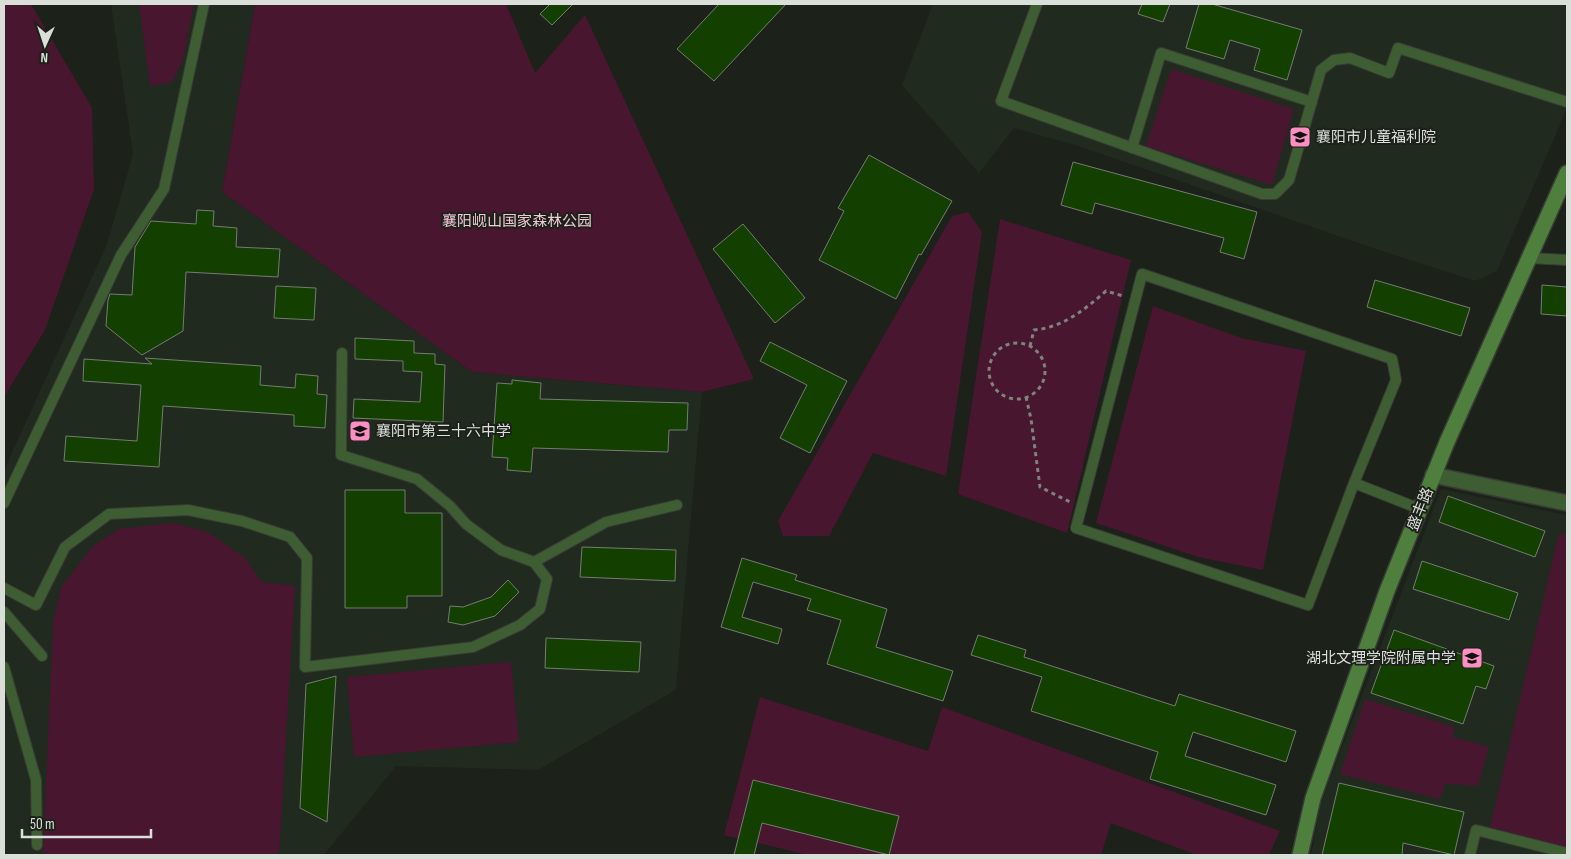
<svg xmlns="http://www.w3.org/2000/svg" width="1571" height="859" font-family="'Sofia Sans Condensed','Noto Sans SC',sans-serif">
  <rect width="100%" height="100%" fill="#1c211a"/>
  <!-- built -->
  <g fill="#212a1e">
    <path d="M111 4H255L222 192 472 372 702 392 676 690 538 770 396 766 324 855H4V470L107 244 133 154Z"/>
    <path d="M933 4H1567V108L1497 271 1475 281 1373 248 1078 146 1014 128 979 173 902 85Z"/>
    <path d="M1441 489 1567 515V855H1311L1321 802Z"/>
  </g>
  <!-- green -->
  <g fill="#48162f">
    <path d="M4 4H31L92 108 94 189 45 330 4 397Z"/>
    <path d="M139 4H194L183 60 172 82 150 86Z"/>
    <path d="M255 4H506L535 73 585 15 754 379 702 392 472 372 222 192Z"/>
    <path d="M1171 69 1294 109 1272 185 1146 146Z"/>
    <path d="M968 212 982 232 946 476 873 453 829 536H783L778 521 952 216Z"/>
    <path d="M1000 219 1131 260 1067 533 958 494Z"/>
    <path d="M1153 306 1241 338 1306 351 1263 570 1198 557 1096 523Z"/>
    <path d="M173 523 208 532 244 557 262 582 295 586 279 855H43L53 623 61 587 94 545 119 529Z"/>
    <path d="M1559 533 1567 535V847L1490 827Z"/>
    <path d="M511 662 519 742 354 757 347 677Z"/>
    <path d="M760 697 928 751 942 707 1280 831 1269 855H1197L1111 823 1101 855H808L724 835Z"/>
    <path d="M1365 699 1454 727 1453 737 1489 747 1478 786 1445 784 1440 799 1340 774Z"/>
  </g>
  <!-- building -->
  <g fill="#134000" stroke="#757b73">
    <path d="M550 4H573L552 25 540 14Z"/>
    <path d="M719 4H786L714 81 677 49Z"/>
    <path d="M1142 4H1170L1163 22 1138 14Z"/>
    <path d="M1199 4H1212L1302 30 1287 80 1254 70 1260 49 1230 40 1224 59 1186 48Z"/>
    <path d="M869 155 952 201 921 255 919 254 896 299 819 260 844 211 838 208Z"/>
    <path d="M1073 162 1257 212 1244 259 1220 252 1224 238 1095 203 1092 214 1061 205Z"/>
    <path d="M197 210 214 211 213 226 237 228 236 247 280 249 278 277 186 272 183 331 142 355 106 326 108 300 110 294 132 295 135 247 151 221 196 224Z"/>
    <path d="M743 224 805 298 775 323 713 249Z"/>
    <path d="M1375 280 1470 308 1461 336 1367 307Z"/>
    <path d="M1542 285 1567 287V316L1541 314Z"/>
    <path d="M276 286 316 288 314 320 274 318Z"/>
    <path d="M355 338 414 341V353L435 354V364L445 365 443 422 353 418 354 399 420 402 422 372 403 371V361L355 359Z"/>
    <path d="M770 342 847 381 810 453 780 438 807 385 760 361Z"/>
    <path d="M145 358 261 366 260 385 295 388 296 374 318 376 317 394 327 395 325 428 294 426V415L163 406 159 467 64 461 66 436 137 441 141 385 83 381 84 359 152 364Z"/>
    <path d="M512 380 541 383 540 399 688 403 687 430H669L668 452 533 448 531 472 507 470 508 458 492 457 497 383 512 384Z"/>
    <path d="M345 490H405V513H442V596H407V608H345Z"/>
    <path d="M1448 496 1545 531 1535 557 1439 522Z"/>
    <path d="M582 547 676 550 675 581 580 577Z"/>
    <path d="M742 558 797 575 795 580 887 609 876 647 953 671 943 701 827 664 841 620 807 610 811 599 753 582 742 617 782 629 778 644 721 627Z"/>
    <path d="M1422 561 1518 593 1509 620 1413 589Z"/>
    <path d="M508 580 519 592 495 616 463 625 448 622 450 606 463 607 491 597Z"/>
    <path d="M1394 630 1494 666 1486 689 1476 686 1463 724 1371 693Z"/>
    <path d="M978 635 1026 650 1024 657 1175 706 1179 694 1296 731 1286 762 1193 732 1185 756 1276 785 1266 815 1150 779 1158 752 1031 711 1042 677 971 655Z"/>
    <path d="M546 638 641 642 639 672 545 668Z"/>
    <path d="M336 676 327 822 300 808 306 684Z"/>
    <path d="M753 780 899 816 889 855 762 823 754 855H734Z"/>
    <path d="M1339 783 1464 812 1454 855 1403 843 1402 855H1322Z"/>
  </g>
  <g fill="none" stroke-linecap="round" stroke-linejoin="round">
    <!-- lane casing -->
    <g stroke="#373c35" stroke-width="12">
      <g id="lane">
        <path d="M1037 4 1001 101 1262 194H1275L1289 180 1321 70 1334 60 1350 58 1389 73 1398 48 1567 102"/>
        <path d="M1132 148 1161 53 1312 102"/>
        <path d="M1529 258 1567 260"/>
        <path d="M1354 483 1396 380 1392 359 1142 274 1076 528 1308 605 1354 483 1420 509"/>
        <path d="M4 503 121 255 164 189 204 4"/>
        <path d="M534 562 606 522 677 505"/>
        <path d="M4 588 36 605 65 547 109 514 188 510 242 521 290 537 307 558 305 667 473 647 520 625 540 609 547 579 534 562 501 550 466 524 450 506 417 479 341 455 342 353"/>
        <path d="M4 612 42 656"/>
        <path d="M4 667 36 780 37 845"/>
        <path d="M1470 855 1476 830 1567 853"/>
      </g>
    </g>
    <!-- street casing -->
    <g stroke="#373c35" stroke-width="18">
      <path id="street" d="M1433 475 1567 503"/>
    </g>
    <!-- secondary casing -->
    <g stroke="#373c35" stroke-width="18">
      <path id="secondary" d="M1300 855 1313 798 1387 591 1447 442 1567 173"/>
    </g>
    <!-- path -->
    <g stroke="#7f837d" stroke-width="3" stroke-dasharray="4 4" stroke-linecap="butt">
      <circle cx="1017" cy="371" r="28"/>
      <path d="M1030 346 1034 330C1064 327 1084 310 1106 291L1123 296"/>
      <path d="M1026 397 1031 419 1040 487 1070 502"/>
    </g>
    <!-- lane -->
    <use href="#lane" stroke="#3e5d33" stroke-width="10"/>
    <!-- street -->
    <use href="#street" stroke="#3e5d33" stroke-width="15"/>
    <!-- secondary -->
    <use href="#secondary" stroke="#4e7f3c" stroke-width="15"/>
  </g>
  <!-- icons -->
  <defs>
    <g id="school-square" transform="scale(1.125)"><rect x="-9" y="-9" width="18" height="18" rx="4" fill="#fc8fc1" stroke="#1c211a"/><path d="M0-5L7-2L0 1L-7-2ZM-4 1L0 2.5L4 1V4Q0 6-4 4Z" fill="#111"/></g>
  </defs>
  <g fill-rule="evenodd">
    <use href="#school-square" x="1300" y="137"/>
    <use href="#school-square" x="360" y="431"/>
    <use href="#school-square" x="1472" y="658"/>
  </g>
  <g text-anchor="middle" stroke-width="4" stroke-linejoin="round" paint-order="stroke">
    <!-- poi labels -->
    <g font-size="15" fill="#dbdfda" stroke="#1c211a" text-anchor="start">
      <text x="1316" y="142">襄阳市儿童福利院</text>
      <text x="376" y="436">襄阳市第三十六中学</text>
      <text x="1456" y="663" text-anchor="end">湖北文理学院附属中学</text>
    </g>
    <!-- park labels -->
    <g font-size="15" fill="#f2c7d9" stroke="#1c211a">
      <text x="517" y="226">襄阳岘山国家森林公园</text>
    </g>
    <!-- street labels -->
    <g font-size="15" fill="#dbdfda" stroke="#1c211a">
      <text transform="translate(1420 509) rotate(-68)" y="5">盛丰路</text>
    </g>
  </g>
  <!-- border -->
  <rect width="1571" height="859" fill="none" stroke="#dbdfda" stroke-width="10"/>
  <!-- north arrow -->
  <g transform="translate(45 45) rotate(183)" stroke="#1c211a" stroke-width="4" paint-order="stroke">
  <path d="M0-4L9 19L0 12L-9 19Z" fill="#dbdfda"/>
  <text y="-8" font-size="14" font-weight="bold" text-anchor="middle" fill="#dbdfda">N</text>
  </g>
  <!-- scale -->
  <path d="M22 829v8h129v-8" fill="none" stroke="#dbdfda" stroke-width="2.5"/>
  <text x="30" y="829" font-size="15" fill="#dbdfda" stroke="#1c211a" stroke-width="4" paint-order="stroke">50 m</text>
</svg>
